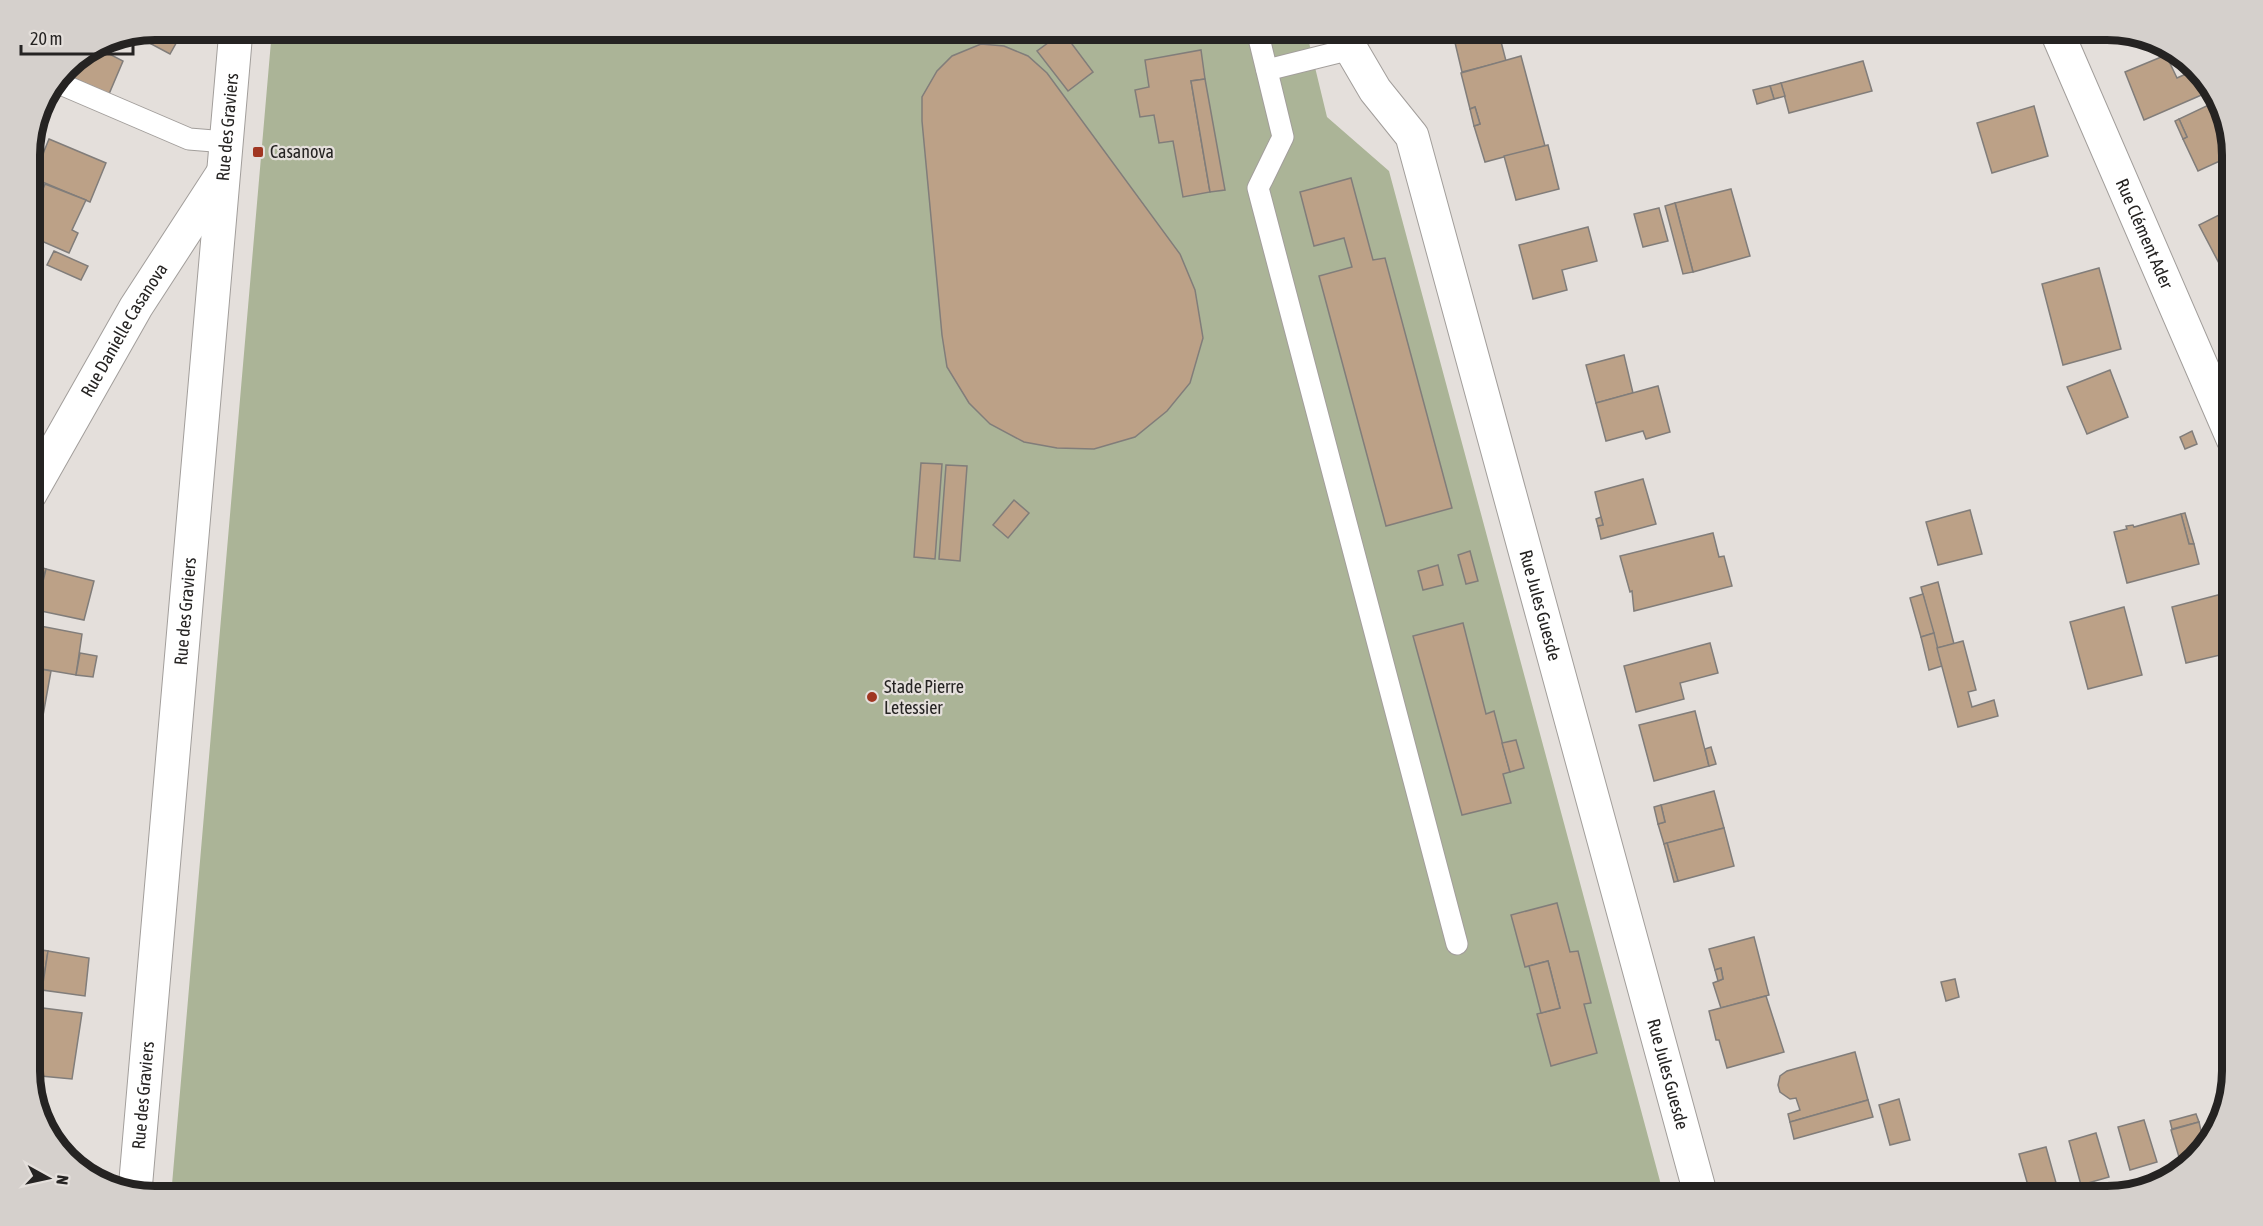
<svg xmlns="http://www.w3.org/2000/svg" width="2263" height="1226" font-family="'Asap Condensed',sans-serif">
  <rect width="100%" height="100%" fill="#e4dfdb"/>
  <!-- green -->
  <path fill="#abb497" d="M272 30H1306L1327 117 1389 171 1664 1196H171Z"/>
  <!-- building -->
  <g fill="#bca187" stroke="#817d7a" stroke-width="1.5">
    <path d="M155 30H163L179 38 170 54 138 37 140 33Z"/>
    <path d="M1452 30H1498L1506 61 1462 72Z"/>
    <path d="M1063 32 1093 72 1068 91 1037 51Z"/>
    <path d="M118 37 110 54 96 47 107 39Z"/>
    <path d="M981 44 1004 46 1028 56 1047 73 1180 254 1195 290 1203 338 1190 383 1167 411 1135 437 1094 449 1057 448 1024 442 990 424 969 403 947 367 942 335 922 121V97L937 71 952 56Z"/>
    <path d="M96 47 123 61 109 94 62 73 67 66Z"/>
    <path d="M1201 50 1205 79 1191 81 1210 192 1183 197 1173 141 1159 143 1154 115 1140 117 1135 90 1149 87 1145 60Z"/>
    <path d="M2166 55 2177 78 2195 70 2212 86 2213 90 2144 120 2125 72Z"/>
    <path d="M1521 56 1545 146 1485 162 1474 126 1480 124 1475 107 1470 109 1461 73Z"/>
    <path d="M1863 61 1872 91 1789 113 1781 83Z"/>
    <path d="M1205 79 1225 190 1210 192 1191 81Z"/>
    <path d="M1781 83 1785 96 1774 99 1770 86Z"/>
    <path d="M1770 86 1774 99 1757 104 1753 90Z"/>
    <path d="M2217 101 2233 147V155L2198 171 2183 139 2187 137 2179 119Z"/>
    <path d="M2034 106 2048 156 1992 173 1977 123Z"/>
    <path d="M1475 107 1480 124 1474 126 1470 109Z"/>
    <path d="M2179 119 2187 137 2183 139 2175 121Z"/>
    <path d="M49 139 106 163 90 202 33 178Z"/>
    <path d="M1548 145 1559 189 1516 200 1504 156Z"/>
    <path d="M1351 178 1373 260 1385 258 1452 508 1386 526 1319 276 1352 267 1344 238 1314 246 1300 192Z"/>
    <path d="M45 184 86 200 72 230 78 233 69 253 30 236V213L33 214Z"/>
    <path d="M1731 189 1750 256 1693 272 1675 203Z"/>
    <path d="M1675 203 1693 272 1683 274 1665 206Z"/>
    <path d="M1659 208 1668 241 1643 247 1634 214Z"/>
    <path d="M2233 208V261L2221 267 2199 225Z"/>
    <path d="M1588 227 1597 261 1562 270 1567 290 1533 299 1519 245Z"/>
    <path d="M54 251 88 266 81 280 47 265Z"/>
    <path d="M2233 261V286L2231 287 2221 267Z"/>
    <path d="M2099 268 2121 349 2063 365 2042 284Z"/>
    <path d="M1624 355 1633 393 1596 403 1586 365Z"/>
    <path d="M2110 370 2128 417 2087 434 2067 387Z"/>
    <path d="M1658 386 1670 432 1646 439 1643 431 1606 441 1596 403Z"/>
    <path d="M2192 431 2197 444 2185 449 2180 437Z"/>
    <path d="M921 463 942 464 935 559 914 557Z"/>
    <path d="M946 465 967 466 960 561 939 559Z"/>
    <path d="M1643 479 1656 524 1601 539 1598 526 1603 525 1595 492Z"/>
    <path d="M1014 500 1029 513 1008 538 993 525Z"/>
    <path d="M1970 510 1982 554 1938 565 1926 522Z"/>
    <path d="M2185 513 2194 544H2189L2181 514Z"/>
    <path d="M2181 514 2189 544H2194L2199 564 2127 583 2114 532 2127 529 2126 526 2133 525 2134 527Z"/>
    <path d="M1601 517 1603 525 1598 526 1596 519Z"/>
    <path d="M1713 533 1719 557 1724 556 1732 586 1634 611 1632 591 1630 592 1620 556Z"/>
    <path d="M1470 551 1478 581 1466 584 1458 555Z"/>
    <path d="M1438 565 1443 585 1423 590 1418 571Z"/>
    <path d="M40 567 46 569 39 595 33 593Z"/>
    <path d="M46 569 94 581 84 620 36 610Z"/>
    <path d="M1938 582 1954 644 1937 648 1921 587Z"/>
    <path d="M2233 591V652L2186 663 2172 607Z"/>
    <path d="M1923 594 1934 633 1921 637 1910 598Z"/>
    <path d="M2124 607 2142 675 2088 689 2070 622Z"/>
    <path d="M1463 623 1486 714 1494 711 1510 772 1503 774 1511 803 1462 815 1413 636Z"/>
    <path d="M30 624 82 634 76 675 30 667Z"/>
    <path d="M1934 633 1942 666 1929 670 1921 637Z"/>
    <path d="M1963 641 1976 690 1968 692 1972 707 1994 700 1998 716 1958 727 1937 648Z"/>
    <path d="M1710 643 1718 673 1680 683 1684 699 1636 712 1624 666Z"/>
    <path d="M80 653 97 656 93 677 76 675Z"/>
    <path d="M30 667 51 671 40 732 30 730Z"/>
    <path d="M1695 711 1709 766 1654 781 1639 725Z"/>
    <path d="M1516 740 1524 768 1510 772 1502 743Z"/>
    <path d="M1711 747 1716 764 1709 766 1705 749Z"/>
    <path d="M1714 791 1724 828 1664 844 1658 824 1665 822 1661 805Z"/>
    <path d="M1661 805 1665 822 1658 824 1654 807Z"/>
    <path d="M1724 828 1734 866 1678 881 1667 843Z"/>
    <path d="M1667 843 1678 881 1674 882 1664 844Z"/>
    <path d="M1557 903 1570 952 1578 951 1591 1003 1584 1004 1597 1053 1551 1066 1537 1014 1560 1008 1548 961 1525 967 1511 915Z"/>
    <path d="M1754 937 1769 995 1721 1008 1713 983 1723 979 1721 968 1715 970 1709 949Z"/>
    <path d="M34 949 48 951 42 990 30 988Z"/>
    <path d="M48 951 89 958 85 996 42 990Z"/>
    <path d="M1548 961 1560 1008 1541 1013 1529 966Z"/>
    <path d="M1721 968 1723 979 1718 981 1715 970Z"/>
    <path d="M1955 979 1959 997 1946 1001 1941 982Z"/>
    <path d="M1766 996 1784 1052 1727 1068 1719 1040H1716L1709 1011Z"/>
    <path d="M35 1007 82 1013 72 1079 30 1075V1038Z"/>
    <path d="M1855 1052 1868 1100 1790 1122 1788 1114 1800 1110 1796 1098 1790 1099 1780 1092 1778 1085 1780 1076 1787 1071Z"/>
    <path d="M1899 1099 1910 1140 1890 1145 1879 1105Z"/>
    <path d="M1868 1100 1873 1117 1794 1139 1790 1122Z"/>
    <path d="M2196 1114 2199 1122 2172 1129 2170 1121Z"/>
    <path d="M2144 1120 2157 1162 2130 1170 2118 1127Z"/>
    <path d="M2199 1122 2204 1144 2196 1152 2179 1157 2171 1130Z"/>
    <path d="M2096 1133 2109 1177 2081 1185 2069 1141Z"/>
    <path d="M2046 1147 2058 1190 2031 1196 2019 1154Z"/>
    <path d="M1804 1189 1806 1196H1779Z"/>
  </g>
  <g fill="none" stroke-linecap="round" stroke-linejoin="round">
    <!-- service casing -->
    <g stroke="#a29e9b" stroke-width="23">
      <g id="service">
        <path d="M1257 30 1283 137 1258 188 1457 944"/>
        <path d="M1267 70 1351 49"/>
        <path d="M56 82 189 139 226 142"/>
      </g>
    </g>
    <!-- minor casing -->
    <g stroke="#a29e9b" stroke-width="35">
      <g id="minor">
        <path id="s1" d="M2056 30 2233 439"/>
        <path id="s2" d="M30 494 136 307 221 176"/>
        <path id="s3" d="M135 1191 236 30"/>
      </g>
    </g>
    <!-- tertiary casing -->
    <g stroke="#a29e9b" stroke-width="35">
      <g id="tertiary">
        <path id="s4" d="M1350 30 1351 49 1375 90 1412 136 1701 1196"/>
      </g>
    </g>
    <!-- service -->
    <use href="#service" stroke="#fff" stroke-width="21"/>
    <!-- minor -->
    <use href="#minor" stroke="#fff" stroke-width="33"/>
    <!-- tertiary -->
    <use href="#tertiary" stroke="#fff" stroke-width="33"/>
  </g>
  <!-- markers -->
  <g fill="#a03621" stroke="#e4dfdb" stroke-width="2">
    <rect x="252" y="146" width="12" height="12" rx="3"/>
    <circle cx="872" cy="697" r="6"/>
  </g>
  <g text-anchor="middle" stroke-width="4.5" stroke-linejoin="round" paint-order="stroke">
    <!-- street labels -->
    <g font-size="18" fill="#252322" stroke="#e4dfdb">
      <text dy="6" stroke="none"><textPath href="#s3" startOffset="1068">Rue des Graviers</textPath></text>
      <text dy="6" stroke="none"><textPath href="#s1" startOffset="222">Rue Clément Ader</textPath></text>
      <text dy="6" stroke="none"><textPath href="#s2" startOffset="189">Rue Danielle Casanova</textPath></text>
      <text dy="6" stroke="none"><textPath href="#s4" startOffset="612">Rue Jules Guesde</textPath></text>
      <text dy="6" stroke="none"><textPath href="#s3" startOffset="582">Rue des Graviers</textPath></text>
      <text dy="6" stroke="none"><textPath href="#s4" startOffset="1098">Rue Jules Guesde</textPath></text>
      <text dy="6" stroke="none"><textPath href="#s3" startOffset="96">Rue des Graviers</textPath></text>
    </g>
    <!-- poi labels -->
    <g font-size="18" fill="#252322" stroke="#e4dfdb" text-anchor="start">
      <text x="270" y="158">Casanova</text>
      <text x="884" y="693">Stade Pierre<tspan x="884" dy="21">Letessier</tspan></text>
    </g>
  </g>
  <!-- crop -->
  <path d="M0 0H2263V1226H0ZM155 40H2107A115 115 0 0 1 2222 155V1071A115 115 0 0 1 2107 1186H155A115 115 0 0 1 40 1071V155A115 115 0 0 1 155 40Z" fill="#d5d0cc" fill-rule="evenodd"/>
  <path fill="none" stroke="#252322" stroke-width="8" d="M155 40H2107A115 115 0 0 1 2222 155V1071A115 115 0 0 1 2107 1186H155A115 115 0 0 1 40 1071V155A115 115 0 0 1 155 40Z"/>
  <!-- north arrow -->
  <g transform="translate(48 1178) rotate(98)" stroke="#e4dfdb" stroke-width="4.5" paint-order="stroke">
  <path d="M0-4.5L10 22L0 15L-10 22Z" fill="#252322"/>
  <text y="-9" font-size="16" font-weight="bold" text-anchor="middle" fill="#252322">N</text>
  </g>
  <!-- scale -->
  <path d="M21 45v9h112v-9" fill="none" stroke="#252322" stroke-width="3"/>
  <text x="30" y="45" font-size="18" fill="#252322" stroke="#e4dfdb" stroke-width="4.5" paint-order="stroke">20 m</text>
</svg>
